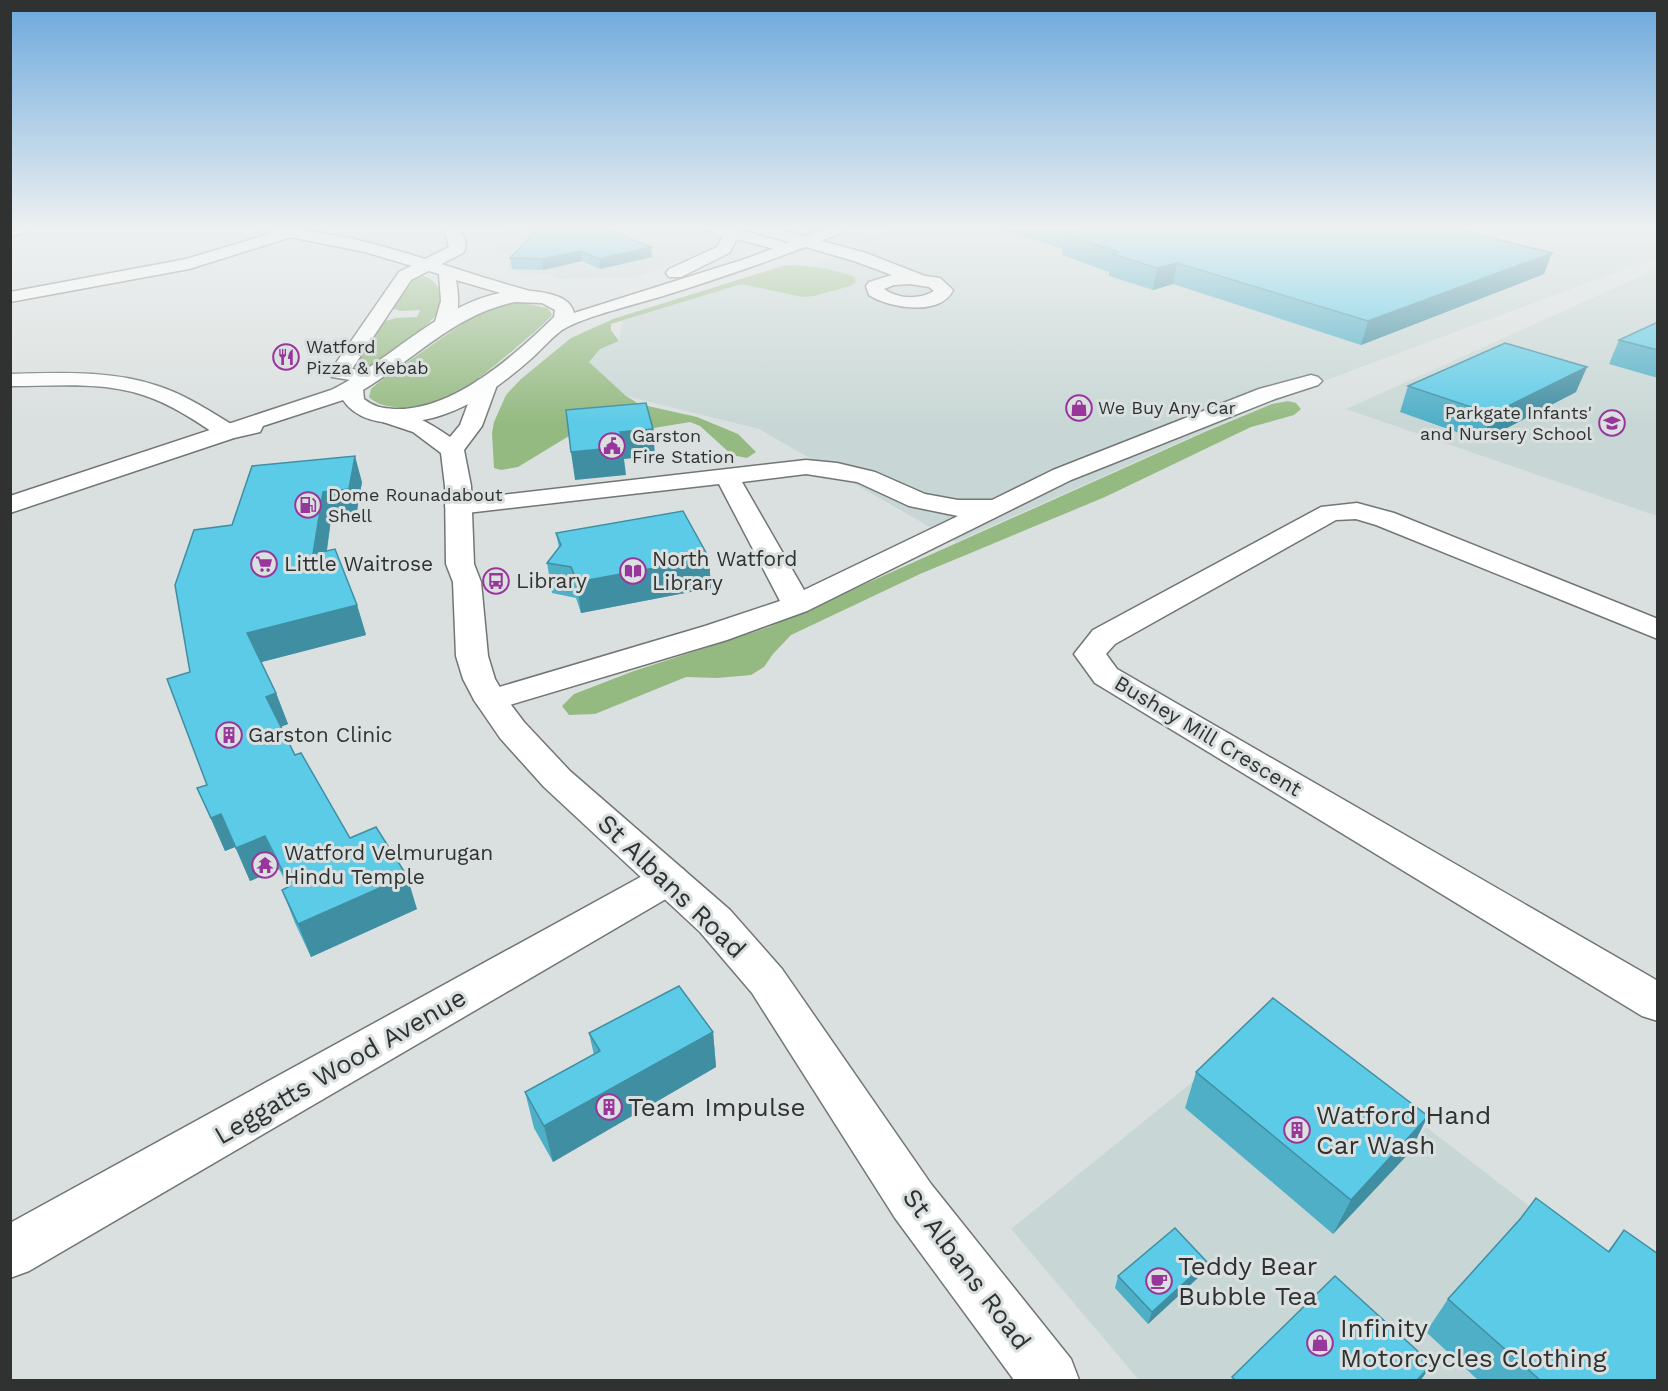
<svg xmlns="http://www.w3.org/2000/svg" width="1668" height="1391" font-family="'Work Sans',sans-serif">
  <rect width="100%" height="100%" fill="#dae0df"/>
  <!-- built -->
  <g fill="#c8d7d5">
    <path d="M505 228H765L636 277 561 279 548 274 525 276 506 267 519 260 494 249Z"/>
    <path d="M899 228H1657V257L1278 398 956 542 759 429 626 396 589 362 600 349 619 341 623 321 791 265 810 266 867 247 861 244 863 239Z"/>
    <path d="M1657 269V516L1346 409Z"/>
    <path d="M1259 1028 1413 1144 1426 1127 1657 1304V1380H1139L1011 1229Z"/>
  </g>
  <!-- green -->
  <g fill="#95ba81">
    <path d="M786 265C810 266 832 268 854 277L856 282 850 286 814 296 803 297 741 284 611 324V330L619 341 600 349 589 362 626 396 639 404 697 417 738 434 756 452 747 458 732 455 700 426 690 422 648 429 569 436 518 467 501 470 494 468 492 433 494 422 506 395 521 379 571 338 613 319Z"/>
    <path d="M417 275C426 275 432 279 437 286 442 293 442 304 438 312 431 325 386 360 372 365 366 367 359 366 353 365L382 322 396 318 417 317 420 310 400 311 392 308 409 282Z"/>
    <path d="M523 303 548 308 552 315C546 324 464 392 453 397 433 406 386 415 369 397L371 389 379 382 479 312 501 305Z"/>
    <path d="M1288 401 1296 403 1301 409 1294 415 1251 427 1105 497 920 574 791 635 773 654 764 667 751 675 717 678 686 677 595 714 569 715 562 706 574 694 634 671 769 627 1207 431 1272 404Z"/>
  </g>
  <g fill="none" stroke-linecap="round" stroke-linejoin="round">
    <!-- minor casing -->
    <g stroke="#717675" stroke-width="3">
      <g id="minor">
        <path d="M10 228H32L29 231 10 237Z"/>
        <path d="M289 228 298 229 300 232 298 235 189 269 10 302V292L186 259Z"/>
        <path d="M444 228H460C463 237 469 245 463 253L411 280 352 369 376 373 380 377 376 381 369 383 332 377 329 373 399 272 449 247Z"/>
        <path d="M706 228H732L784 242 786 245 778 250 737 239 729 253 681 277H669L666 273 669 269 717 247 722 238Z"/>
        <path d="M748 228H774L866 253 925 276 940 278 953 290C941 317 888 308 869 295L866 286 869 282 892 275 854 261 751 231ZM910 284 929 287 934 291C919 300 898 299 884 289L894 285Z"/>
        <path d="M10 374C59 373 111 370 158 386 186 395 211 412 236 427L240 432 236 437 228 439 220 437C196 421 171 404 143 395 102 381 53 386 10 386Z"/>
        <path d="M1311 375 1318 377 1322 381 1318 385 1275 399 1071 480 807 611 727 640 503 707 491 710 479 707 474 700 479 693 705 626 780 601 719 484 458 514 449 511 445 506 449 501 806 460 837 463 875 472 925 494 958 500H992L1053 470 1259 389ZM806 474 857 482 909 506 958 516 804 590 742 482Z"/>
        <path d="M1357 503 1394 513 1658 619V639L1376 525 1356 519 1336 520 1115 644 1106 654 1117 669 1658 981V1021L1642 1016 1095 683 1074 654 1093 630 1321 507Z"/>
        <path d="M669 864 683 869 689 879 683 889 29 1271 10 1278V1223L655 869Z"/>
      </g>
    </g>
    <!-- major casing -->
    <g stroke="#717675" stroke-width="3">
      <g id="major">
        <path d="M262 228C358 228 447 270 538 293L541 297 538 301 532 302 456 280C459 296 460 315 451 329H437L434 325 441 301 439 274 365 252 270 233Z"/>
        <path d="M486 379 494 380 497 385 482 426 464 450 471 486 474 564 481 582 488 656 495 679 506 698 524 722 570 771 730 910 782 969 931 1184 1071 1359 1079 1380H1014L895 1218 752 993 700 932 544 787 500 738 474 700 463 679 456 656 453 582 446 564 445 486 441 453 413 432 377 420 374 415 377 410C400 405 432 424 450 437L460 425 475 385 478 380Z"/>
      </g>
    </g>
    <!-- highway casing -->
    <g stroke="#717675" stroke-width="3">
      <path id="highway" d="M827 228H849L846 231C787 255 727 276 666 295 638 304 585 316 562 330 551 338 542 349 532 358 504 383 472 407 436 417 406 425 363 429 343 400L263 426 260 432 234 438 10 513V496L331 390C400 357 465 273 550 294 561 297 571 301 574 313L748 258ZM515 302 542 303 555 310 554 317C514 356 453 411 394 409 382 408 374 407 364 399L363 390C414 360 455 314 515 302Z"/>
    </g>
    <!-- minor -->
    <use href="#minor" fill="#fff" fill-rule="evenodd"/>
    <!-- major -->
    <use href="#major" fill="#fff" fill-rule="evenodd"/>
    <!-- highway -->
    <use href="#highway" fill="#fff" fill-rule="evenodd"/>
  </g>
  <!-- wall -->
  <g fill="#4fafc7">
    <path d="M539 228 652 257 600 269 582 261 543 270 512 269 510 258Z"/>
    <path d="M997 228H1452L1552 253 1544 274 1361 345 1173 284 1153 290 1109 276V272L1062 255 1063 249Z"/>
    <path d="M1658 322V378L1609 364 1619 340Z"/>
    <path d="M1408 386 1576 392 1482 441 1400 412Z"/>
    <path d="M362 482 356 516 331 519 327 551 357 605 366 635 261 662 276 693 288 724 281 727 295 755 350 838 417 909 311 957 295 923 282 890 288 887 279 869 250 881 235 847 225 851 197 788 207 785 190 672 232 525Z"/>
    <path d="M556 533 709 558 711 588 581 613 576 598 552 593 547 563 559 548Z"/>
    <path d="M713 1032 716 1067 553 1162 534 1128 525 1092 594 1055 589 1033Z"/>
    <path d="M1196 1072 1410 1152 1333 1234 1185 1108Z"/>
    <path d="M1624 1230 1658 1380H1478L1426 1332 1448 1299 1608 1251Z"/>
    <path d="M1202 1274 1148 1324 1115 1288 1118 1276Z"/>
  </g>
  <!-- shaded-wall -->
  <g fill="#408ea2">
    <path d="M651 247 652 257 600 269 599 259Z"/>
    <path d="M581 251 582 261 543 270 542 259Z"/>
    <path d="M1552 253 1544 274 1361 345 1368 321Z"/>
    <path d="M1177 263 1173 284 1153 290 1157 268Z"/>
    <path d="M1587 367 1576 392 1482 441 1492 414Z"/>
    <path d="M653 429 655 456 624 459 626 475 575 480 571 452 620 432Z"/>
    <path d="M355 456 362 482 356 516 331 519 322 583 313 554 323 492Z"/>
    <path d="M709 558 711 588 581 613 577 582Z"/>
    <path d="M357 605 366 635 258 663 247 633Z"/>
    <path d="M276 693 288 724 277 728 266 697Z"/>
    <path d="M221 814 235 847 225 851 211 818Z"/>
    <path d="M265 836 279 869 250 881 236 848Z"/>
    <path d="M407 876 417 909 311 957 298 924Z"/>
    <path d="M713 1032 716 1067 553 1162 544 1126Z"/>
    <path d="M1428 1116 1410 1152 1333 1234 1351 1200Z"/>
    <path d="M1207 1262 1202 1274 1148 1324 1152 1312Z"/>
    <path d="M1432 1364 1421 1380H1417Z"/>
  </g>
  <!-- building -->
  <g fill="#5ccbe7" stroke="#408ea2" stroke-width="1.5">
    <path d="M539 228H604L651 247 599 259 581 251 542 259 510 258Z"/>
    <path d="M1064 228H1452L1552 253 1368 321 1177 263 1157 268 1112 254 1118 252 1065 234 1075 231Z"/>
    <path d="M1658 322V350L1619 340Z"/>
    <path d="M1505 343 1587 367 1492 414 1408 386Z"/>
    <path d="M646 403 653 429 620 432 623 447 571 452 566 410Z"/>
    <path d="M355 456 349 489 323 492 313 554 335 549 357 605 247 633 276 693 266 697 295 755 301 753 350 838 376 827 407 876 298 924 282 890 290 886 265 836 236 848 221 814 211 818 197 788 207 785 167 679 190 672 175 585 194 530 232 525 252 466Z"/>
    <path d="M683 511 709 558 577 582 571 567 547 563 561 545 556 533Z"/>
    <path d="M679 986 713 1032 544 1126 525 1092 600 1051 589 1033Z"/>
    <path d="M1273 998 1428 1116 1351 1200 1196 1072Z"/>
    <path d="M1536 1198 1609 1252 1624 1230 1658 1254V1380H1540L1448 1299 1521 1218Z"/>
    <path d="M1175 1228 1207 1262 1152 1312 1118 1276Z"/>
    <path d="M1335 1276 1432 1364 1417 1380H1235L1232 1377Z"/>
  </g>
  <!-- sky -->
  <linearGradient id="sky" x2="0" y2="1"><stop stop-color="#6ba8dd"/><stop offset="0.54" stop-color="#eef1f1"/><stop offset="1" stop-color="#eef1f1" stop-opacity="0"/></linearGradient>
  <rect width="1668" height="423" fill="url(#sky)"/>
  <!-- icons -->
  <defs>
    <g id="restaurant-ring" transform="scale(1.35)"><circle r="9.5" fill="#dae0df" stroke="#99369c" stroke-width="1.5"/><path d="M-5-6h1v4h1v-4h1v4h1v-4h1v5L-1.5 .5V6h-2V.5L-5-1ZM5-6V6H3V1.5H1.5Q1.5-4 5-6Z" fill="#99369c"/></g>
    <g id="shop-ring" transform="scale(1.35)"><circle r="9.5" fill="#dae0df" stroke="#99369c" stroke-width="1.5"/><path d="M-5-2.5h2.3a2.7 3.5 0 0 1 5.4 0H5L5.5 6h-11ZM-1.5-2.5h3a1.5 2.3 0 0 0-3 0Z" fill="#99369c"/></g>
    <g id="school-ring" transform="scale(1.35)"><circle r="9.5" fill="#dae0df" stroke="#99369c" stroke-width="1.5"/><path d="M0-5L7-2L0 1L-7-2ZM-4 1L0 2.5L4 1V4Q0 6-4 4Z" fill="#99369c"/></g>
    <g id="civic-ring" transform="scale(1.35)"><circle r="9.5" fill="#dae0df" stroke="#99369c" stroke-width="1.5"/><path d="M-.6-6.5H3V-4.5H.6V-3L4-1V1h2V6H-6V1h2V-1L-.6-3ZM-1.2 2.5V6h2.4V2.5Z" fill="#99369c"/></g>
    <g id="fuel-ring" transform="scale(1.35)"><circle r="9.5" fill="#dae0df" stroke="#99369c" stroke-width="1.5"/><path d="M-5.5-6h7V0h2V4h1.3V-2.5L3-4.5l.8-.8L6-3V5H2.5V1h-1V6h-7ZM-4.2-4.7v3.2H.2V-4.7Z" fill="#99369c"/></g>
    <g id="supermarket-ring" transform="scale(1.35)"><circle r="9.5" fill="#dae0df" stroke="#99369c" stroke-width="1.5"/><path d="M-6-5.5h2.5l.6 2H6L4.5 2H-2.5L-4.4-4H-6ZM-1.5 3.2a1.3 1.3 0 1 0 .1 0ZM3 3.2a1.3 1.3 0 1 0 .1 0Z" fill="#99369c"/></g>
    <g id="library-ring" transform="scale(1.35)"><circle r="9.5" fill="#dae0df" stroke="#99369c" stroke-width="1.5"/><path d="M-6-4Q-3-5.5-.7-3.5V5Q-3 3-6 4ZM6-4Q3-5.5 .7-3.5V5Q3 3 6 4Z" fill="#99369c"/></g>
    <g id="bus-ring" transform="scale(1.35)"><circle r="9.5" fill="#dae0df" stroke="#99369c" stroke-width="1.5"/><path d="M-5-6H5V4H4V6H2V4H-2V6H-4V4H-5ZM-3.5-4V0h7V-4ZM-3.5 1.2v1.5H-2V1.2ZM2 1.2v1.5H3.5V1.2Z" fill="#99369c"/></g>
    <g id="building-ring" transform="scale(1.35)"><circle r="9.5" fill="#dae0df" stroke="#99369c" stroke-width="1.5"/><path d="M-4-6H4V6H1V3H-1V6H-4ZM-2.5-4.3h1.7v1.8h-1.7ZM.8-4.3h1.7v1.8H.8ZM-2.5-1h1.7V.8h-1.7ZM.8-1h1.7V.8H.8Z" fill="#99369c"/></g>
    <g id="temple-ring" transform="scale(1.35)"><circle r="9.5" fill="#dae0df" stroke="#99369c" stroke-width="1.5"/><path d="M0-6L5-2H3V0L6.5 2.5H4V6H1.5V3h-3V6H-4V2.5H-6.5L-3 0V-2H-5Z" fill="#99369c"/></g>
    <g id="cafe-ring" transform="scale(1.35)"><circle r="9.5" fill="#dae0df" stroke="#99369c" stroke-width="1.5"/><path d="M-5.5-4.5H6V0H3Q3 3.5 0 3.5H-2.5Q-5.5 3.5-5.5 0ZM3-3.2v2h1.7v-2ZM-6 4.5H4V6H-6Z" fill="#99369c"/></g>
  </defs>
  <g fill-rule="evenodd">
    <use href="#restaurant-ring" x="286" y="357"/>
    <use href="#shop-ring" x="1079" y="408"/>
    <use href="#school-ring" x="1612" y="423"/>
    <use href="#civic-ring" x="612" y="446"/>
    <use href="#fuel-ring" x="308" y="505"/>
    <use href="#supermarket-ring" x="264" y="564"/>
    <use href="#library-ring" x="633" y="571"/>
    <use href="#bus-ring" x="496" y="581"/>
    <use href="#building-ring" x="229" y="735"/>
    <use href="#temple-ring" x="265" y="865"/>
    <use href="#building-ring" x="609" y="1107"/>
    <use href="#building-ring" x="1297" y="1130"/>
    <use href="#cafe-ring" x="1159" y="1281"/>
    <use href="#shop-ring" x="1320" y="1343"/>
  </g>
  <g text-anchor="middle" stroke-width="6" stroke-linejoin="round" paint-order="stroke">
    <!-- far-poi labels -->
    <g font-size="18" fill="#303232" stroke="#dae0df" text-anchor="start">
      <text x="306" y="353">Watford<tspan x="306" dy="21">Pizza &amp; Kebab</tspan></text>
      <text x="1098" y="414">We Buy Any Car</text>
      <text x="1592" y="419" text-anchor="end">Parkgate Infants'<tspan x="1592" dy="21">and Nursery School</tspan></text>
      <text x="632" y="442">Garston<tspan x="632" dy="21">Fire Station</tspan></text>
      <text x="328" y="501">Dome Rounadabout<tspan x="328" dy="21">Shell</tspan></text>
    </g>
    <!-- poi labels -->
    <g font-size="21" fill="#303232" stroke="#dae0df" text-anchor="start">
      <text x="652" y="566">North Watford<tspan x="652" dy="24">Library</tspan></text>
      <text x="284" y="571">Little Waitrose</text>
      <text x="516" y="588">Library</text>
      <text x="248" y="742">Garston Clinic</text>
      <text x="284" y="860">Watford Velmurugan<tspan x="284" dy="24">Hindu Temple</tspan></text>
    </g>
    <!-- street labels -->
    <g font-size="21" fill="#303232" stroke="#dae0df">
      <text transform="translate(1208 736) rotate(31)" y="7">Bushey Mill Crescent</text>
    </g>
    <!-- near-street labels -->
    <g font-size="26" fill="#303232" stroke="#dae0df">
      <text transform="translate(672 886) rotate(44)" y="9">St Albans Road</text>
      <text transform="translate(340 1066) rotate(-30)" y="9">Leggatts Wood Avenue</text>
      <text transform="translate(967 1269) rotate(53)" y="9">St Albans Road</text>
    </g>
    <!-- near-poi labels -->
    <g font-size="26" fill="#303232" stroke="#dae0df" text-anchor="start">
      <text x="628" y="1116">Team Impulse</text>
      <text x="1316" y="1124">Watford Hand<tspan x="1316" dy="30">Car Wash</tspan></text>
      <text x="1178" y="1275">Teddy Bear<tspan x="1178" dy="30">Bubble Tea</tspan></text>
      <text x="1340" y="1337">Infinity<tspan x="1340" dy="30">Motorcycles Clothing</tspan></text>
    </g>
  </g>
  <!-- border -->
  <rect width="1668" height="1391" fill="none" stroke="#303232" stroke-width="24"/>
</svg>
